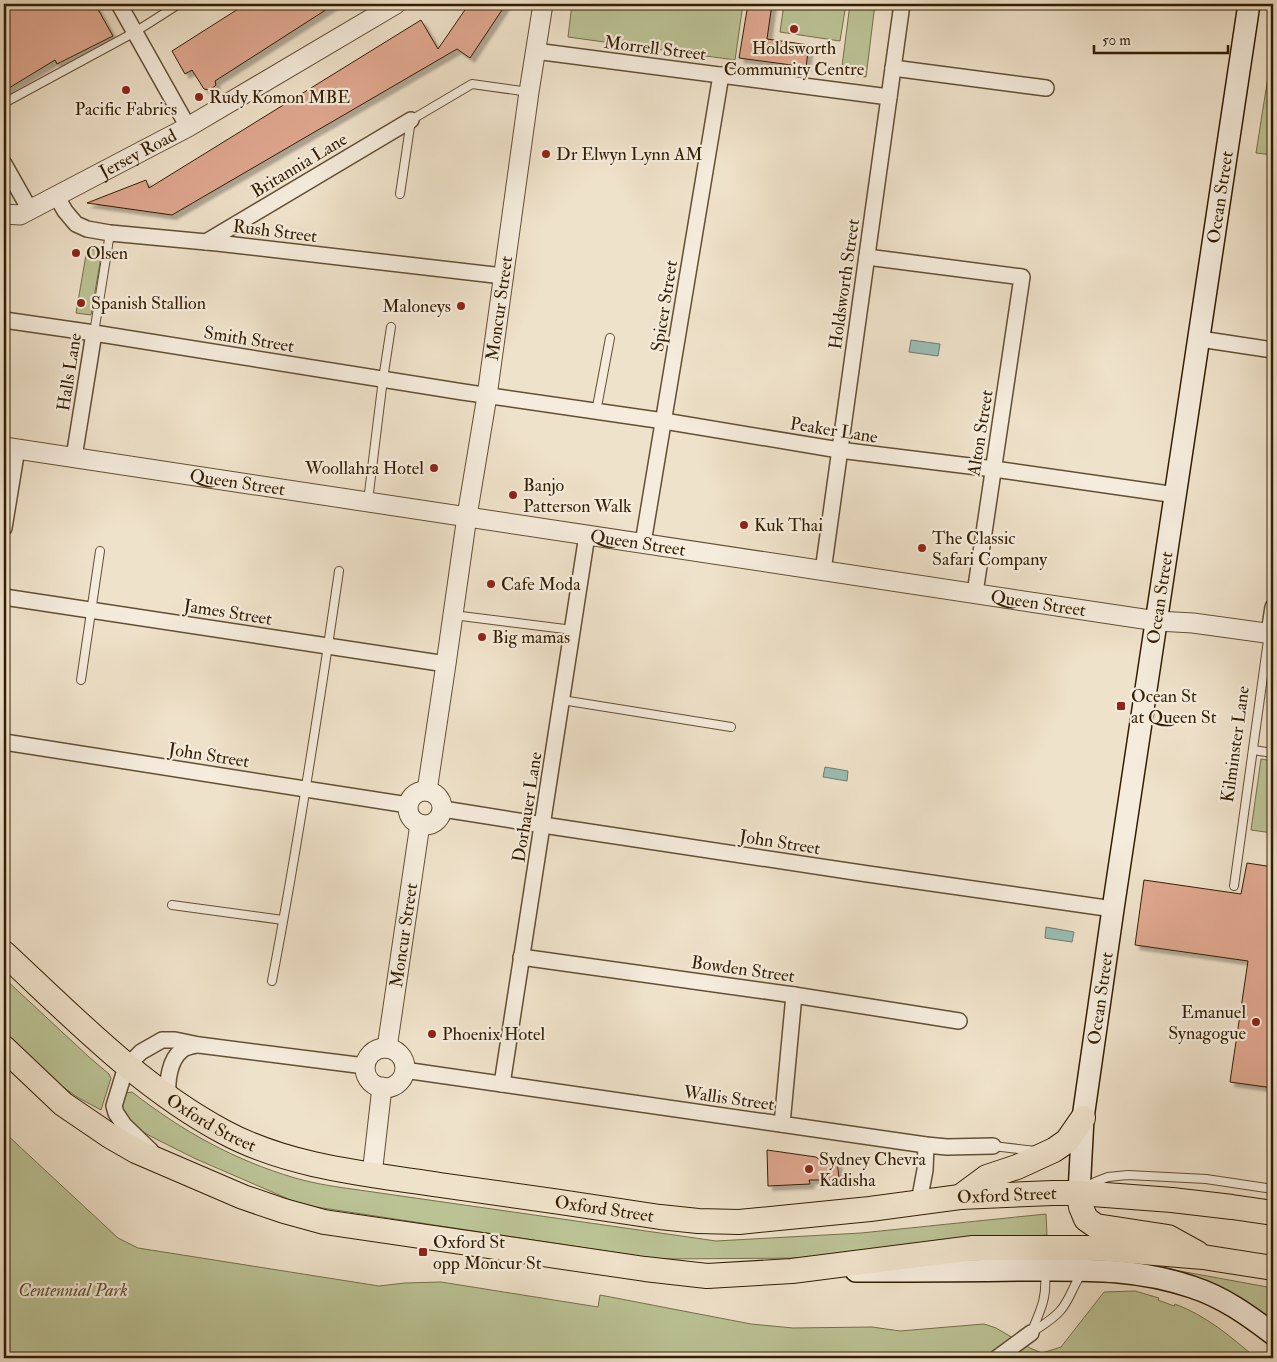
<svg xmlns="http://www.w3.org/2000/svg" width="1277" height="1362" font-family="'IM FELL Double Pica',serif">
  <defs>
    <filter id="shadow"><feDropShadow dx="4.5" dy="4.5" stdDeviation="1" flood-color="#0004"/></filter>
  </defs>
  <rect width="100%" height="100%" fill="#efe2ca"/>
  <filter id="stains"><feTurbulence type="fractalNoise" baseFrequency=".004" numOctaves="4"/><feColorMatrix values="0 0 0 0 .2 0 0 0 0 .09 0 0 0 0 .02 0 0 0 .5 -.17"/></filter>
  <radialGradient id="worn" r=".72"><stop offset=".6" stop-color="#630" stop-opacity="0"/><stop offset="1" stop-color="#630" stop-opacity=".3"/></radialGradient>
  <!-- green -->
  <g fill="#bbc395" stroke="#77704a">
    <path d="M572 4H743L735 60 568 37Z"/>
    <path d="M784 4H846L840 41 780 32Z"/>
    <path d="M850 4H875L866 77 841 74Z"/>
    <path d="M1273 45V155L1256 153Z"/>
    <path d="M87 249 102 251 91 315 76 313Z"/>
    <path d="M1261 759 1273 761V833L1251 830Z"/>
    <path d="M4 978 89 1057 109 1074 111 1078 101 1110 77 1097 63 1087 4 1032Z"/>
    <path d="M132 1092C182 1131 234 1160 295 1178 316 1184 337 1187 359 1190L716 1241 861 1233 1046 1214 1047 1235 807 1258 658 1259 316 1207 293 1201 196 1159 156 1139 132 1126 120 1106 126 1093Z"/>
    <path d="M4 1132 118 1238 138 1248 379 1286 405 1283 441 1282 598 1307 600 1295 751 1324 793 1328 872 1327 900 1331 984 1324 996 1328 1030 1348 1042 1353 1061 1347 1104 1292 1135 1291 1159 1298 1158 1300 1174 1306 1175 1304C1207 1316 1231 1337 1256 1358H4Z"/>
    <path d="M1135 1265 1174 1270 1273 1288V1326Z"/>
  </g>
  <!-- water -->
  <g fill="#9abeb6" stroke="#717e6d">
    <path d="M911 340 940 344 938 356 909 352Z"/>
    <path d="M825 767 848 771 847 781 823 777Z"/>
    <path d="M1046 927 1074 932 1072 942 1045 938Z"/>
  </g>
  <!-- building -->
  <g fill="#e0a890" stroke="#331e00" filter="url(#shadow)">
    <path d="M4 4H95L113 36 57 64 55 60 4 91Z"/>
    <path d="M246 4H335L215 81 216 85 210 90 204 89 192 70 185 74 172 51Z"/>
    <path d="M469 4H506L470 58 457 49 172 215 87 203 146 180 149 188 421 20 438 49Z"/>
    <path d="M748 4H772L767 39 809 45 806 67 739 58Z"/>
    <path d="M1247 863 1273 867V1088L1230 1082 1248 961 1135 945 1144 880 1241 894Z"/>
    <path d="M767 1150 816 1157 822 1162 837 1161 839 1178H836V1180H809L810 1184 768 1186Z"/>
  </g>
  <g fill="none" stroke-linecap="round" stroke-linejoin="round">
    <!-- service casing -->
    <g stroke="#624f32" stroke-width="10">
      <g id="service">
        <path d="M4 103 135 32 179 4"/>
        <path d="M400 194 411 120 472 84 529 92"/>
        <path d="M94 333 110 233"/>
        <path d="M596 412 610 338"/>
        <path d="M368 501 383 379 391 327"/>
        <path d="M453 615 573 630"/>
        <path d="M81 680 100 551"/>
        <path d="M562 700 731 727"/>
        <path d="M1253 750 1273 753"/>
        <path d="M1234 886 1269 633"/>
        <path d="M172 905 283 920"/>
        <path d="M272 981C298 845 319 708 339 571"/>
        <path d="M993 1146 1036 1151"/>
        <path d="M1087 1187 1095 1182 1108 1177 1128 1175 1206 1179 1273 1189"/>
        <path d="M1031 1333C1041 1326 1052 1320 1060 1311 1070 1300 1073 1285 1082 1273"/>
        <path d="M1031 1333C1042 1307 1047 1298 1045 1270"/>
      </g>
    </g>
    <!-- minor casing -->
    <g stroke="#624f32" stroke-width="18">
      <g id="minor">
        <path d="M119 4 188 127"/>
        <path d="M535 51 889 97"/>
        <path d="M893 68 1046 88"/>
        <path d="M4 164 30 210"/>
        <path d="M57 197 65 211 76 224 87 229 110 233 217 243 503 276"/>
        <path d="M206 242 411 120"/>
        <path d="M867 257 1022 277 975 593"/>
        <path d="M4 320 94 333 463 392 664 421 839 450 994 469 1176 495"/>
        <path d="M1200 339 1273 350"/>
        <path d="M74 457 94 333"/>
        <path d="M4 528 17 449"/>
        <path d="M643 543 721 75"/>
        <path d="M823 571 902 4"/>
        <path d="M4 597 446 664"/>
        <path d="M1269 633 1273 607"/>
        <path d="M4 742 408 805"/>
        <path d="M443 809 543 825 868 874 1113 909"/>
        <path d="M521 957 794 995 959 1021"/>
        <path d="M404 1070 926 1145 947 1147 993 1146"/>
        <path d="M502 1084 587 535"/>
        <path d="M168 1096C167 1082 169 1060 182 1050 186 1047 192 1046 197 1045"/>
        <path d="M782 1124 794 995"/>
        <path d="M151 1151 124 1125 116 1113 114 1106 125 1070 128 1065 141 1052 162 1040H175L199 1045 365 1066"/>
        <path d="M919 1202 925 1170 926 1145"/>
        <path d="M997 1358 1031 1333"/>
      </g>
    </g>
    <!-- tertiary casing -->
    <g stroke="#624f32" stroke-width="21">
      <g id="tertiary">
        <path id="s1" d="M4 214 20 215 188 127 396 4"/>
        <path id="s2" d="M4 447 1130 617 1157 621 1193 623 1273 634"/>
        <circle cx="425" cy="808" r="17"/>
        <path id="s3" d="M427 791 446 664 467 516 487 396 529 92 543 4"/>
        <path id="s4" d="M387 1048 420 824"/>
        <circle cx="385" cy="1068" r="20"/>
        <path d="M372 1175 382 1087"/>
      </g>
    </g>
    <!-- secondary casing -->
    <g stroke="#331e00" stroke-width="24">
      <g id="secondary">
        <path id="s5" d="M1079 1193 1083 1118 1113 909 1249 4"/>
        <path d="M856 1271C911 1271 965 1271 1019 1270 1079 1270 1134 1267 1192 1287 1223 1297 1248 1315 1273 1334"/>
      </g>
    </g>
    <!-- primary casing -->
    <g stroke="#331e00" stroke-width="26">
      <g id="primary">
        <path id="s6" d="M4 953C72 1016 141 1088 224 1132 289 1167 367 1174 440 1185 513 1195 587 1206 660 1217L698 1221 739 1222 870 1209 960 1197 1053 1193H1079L1172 1200 1232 1207 1273 1213"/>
        <path d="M4 1048 63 1104 110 1136 136 1151 243 1197 284 1211 324 1222 645 1269 707 1276 792 1271 973 1248H1086L1107 1249 1203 1257 1273 1268"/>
        <path d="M1079 1193 1081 1207 1086 1219 1096 1226 1168 1237 1197 1253"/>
        <path d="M960 1197 987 1177 1017 1167 1054 1150 1067 1141 1083 1118"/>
      </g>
    </g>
    <!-- service -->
    <use href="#service" stroke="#f5ecdd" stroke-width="8"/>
    <!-- minor -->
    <use href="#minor" stroke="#f5ecdd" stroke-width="15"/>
    <!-- tertiary -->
    <use href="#tertiary" stroke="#f5ecdd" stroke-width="19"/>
    <!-- secondary -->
    <use href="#secondary" stroke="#f5ecdd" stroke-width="21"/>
    <!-- primary -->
    <use href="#primary" stroke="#efe2ca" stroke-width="24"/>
  </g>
  <!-- markers -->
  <g fill="#8f2418" stroke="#f5ecdd" stroke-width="2">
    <circle cx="794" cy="29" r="5"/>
    <circle cx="126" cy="90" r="5"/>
    <circle cx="199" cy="97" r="5"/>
    <circle cx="546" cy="154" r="5"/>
    <circle cx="76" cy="253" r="5"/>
    <circle cx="81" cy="303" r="5"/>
    <circle cx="461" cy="306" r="5"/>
    <circle cx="434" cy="468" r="5"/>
    <circle cx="513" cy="495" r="5"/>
    <circle cx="744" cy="525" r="5"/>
    <circle cx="922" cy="548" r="5"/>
    <circle cx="491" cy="584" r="5"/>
    <circle cx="482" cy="637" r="5"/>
    <rect x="1116" y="701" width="10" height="10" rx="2.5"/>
    <circle cx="1256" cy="1022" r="5"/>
    <circle cx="432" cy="1034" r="5"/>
    <circle cx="809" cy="1169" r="5"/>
    <rect x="418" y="1247" width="10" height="10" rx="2.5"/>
  </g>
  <g text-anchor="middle" stroke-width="4.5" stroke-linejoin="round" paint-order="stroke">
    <!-- street labels -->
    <g font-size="18" fill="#331e00" stroke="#f5ecdd">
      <text transform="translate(655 48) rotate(7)" y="6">Morrell Street</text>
      <text dy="6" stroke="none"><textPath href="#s1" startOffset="149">Jersey Road</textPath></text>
      <text transform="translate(299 165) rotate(-31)" y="6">Britannia Lane</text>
      <text dy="6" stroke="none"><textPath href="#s5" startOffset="1006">Ocean Street</textPath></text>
      <text transform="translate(275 231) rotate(7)" y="6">Rush Street</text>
      <text transform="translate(844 284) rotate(-82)" y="6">Holdsworth Street</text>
      <text transform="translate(664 306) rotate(-81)" y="6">Spicer Street</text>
      <text dy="6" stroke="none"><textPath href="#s3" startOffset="488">Moncur Street</textPath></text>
      <text transform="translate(249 339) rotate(9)" y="6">Smith Street</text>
      <text transform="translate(69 372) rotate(-81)" y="6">Halls Lane</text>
      <text transform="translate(834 430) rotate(9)" y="6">Peaker Lane</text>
      <text transform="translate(980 433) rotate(-81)" y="6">Alton Street</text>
      <text dy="6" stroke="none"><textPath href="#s2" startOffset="236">Queen Street</textPath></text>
      <text dy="6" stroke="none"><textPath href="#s2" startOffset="641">Queen Street</textPath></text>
      <text dy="6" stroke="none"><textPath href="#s5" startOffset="601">Ocean Street</textPath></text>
      <text dy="6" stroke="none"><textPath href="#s2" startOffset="1046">Queen Street</textPath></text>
      <text transform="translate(228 612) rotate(9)" y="6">James Street</text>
      <text transform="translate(1235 744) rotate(-82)" y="6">Kilminster Lane</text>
      <text transform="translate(209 755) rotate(9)" y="6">John Street</text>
      <text transform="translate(527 807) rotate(-81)" y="6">Dorhauer Lane</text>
      <text transform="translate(780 842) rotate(9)" y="6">John Street</text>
      <text dy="6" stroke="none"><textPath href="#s4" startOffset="114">Moncur Street</textPath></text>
      <text transform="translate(743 969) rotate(8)" y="6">Bowden Street</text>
      <text dy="6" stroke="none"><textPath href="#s5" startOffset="196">Ocean Street</textPath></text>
      <text transform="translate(729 1098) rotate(8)" y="6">Wallis Street</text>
      <text dy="6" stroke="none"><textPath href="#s6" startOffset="269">Oxford Street</textPath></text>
      <text dy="6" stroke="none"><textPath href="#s6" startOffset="1079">Oxford Street</textPath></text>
      <text dy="6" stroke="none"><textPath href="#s6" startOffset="674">Oxford Street</textPath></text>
    </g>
    <!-- poi labels -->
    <g font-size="18" fill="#331e00" stroke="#f5ecdd" text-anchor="start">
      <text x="794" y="54" text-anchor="middle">Holdsworth<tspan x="794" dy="21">Community Centre</tspan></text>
      <text x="209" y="103">Rudy Komon MBE</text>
      <text x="126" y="115" text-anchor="middle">Pacific Fabrics</text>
      <text x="556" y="160">Dr Elwyn Lynn AM</text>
      <text x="86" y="259">Olsen</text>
      <text x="91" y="309">Spanish Stallion</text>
      <text x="451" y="312" text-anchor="end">Maloneys</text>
      <text x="424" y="474" text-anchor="end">Woollahra Hotel</text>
      <text x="523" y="491">Banjo<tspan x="523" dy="21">Patterson Walk</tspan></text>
      <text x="754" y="531">Kuk Thai</text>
      <text x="932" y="544">The Classic<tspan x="932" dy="21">Safari Company</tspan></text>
      <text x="501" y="590">Cafe Moda</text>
      <text x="492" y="643">Big mamas</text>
      <text x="1131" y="702">Ocean St<tspan x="1131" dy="21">at Queen St</tspan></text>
      <text x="1246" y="1018" text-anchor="end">Emanuel<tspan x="1246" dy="21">Synagogue</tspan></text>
      <text x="442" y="1040">Phoenix Hotel</text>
      <text x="819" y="1165">Sydney Chevra<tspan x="819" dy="21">Kadisha</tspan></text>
      <text x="433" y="1248">Oxford St<tspan x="433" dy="21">opp Moncur St</tspan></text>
    </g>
    <!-- park labels -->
    <g font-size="18" font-style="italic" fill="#5c502d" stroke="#f5ecdd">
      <text x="73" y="1296">Centennial Park</text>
    </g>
  </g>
  <!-- margin -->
  <rect width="1277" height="1362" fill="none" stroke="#efe2ca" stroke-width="20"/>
  <rect x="5" y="5" width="1267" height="1352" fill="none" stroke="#331e00" stroke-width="2.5"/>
  <rect x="10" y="10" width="1257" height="1342" fill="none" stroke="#331e00"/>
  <!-- scale -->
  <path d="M1094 45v8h134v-8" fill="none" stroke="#331e00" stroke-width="2.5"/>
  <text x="1102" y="45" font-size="15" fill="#331e00" stroke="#f5ecdd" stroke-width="4" paint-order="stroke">50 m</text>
  <rect width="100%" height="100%" filter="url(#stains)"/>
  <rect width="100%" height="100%" fill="url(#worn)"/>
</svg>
